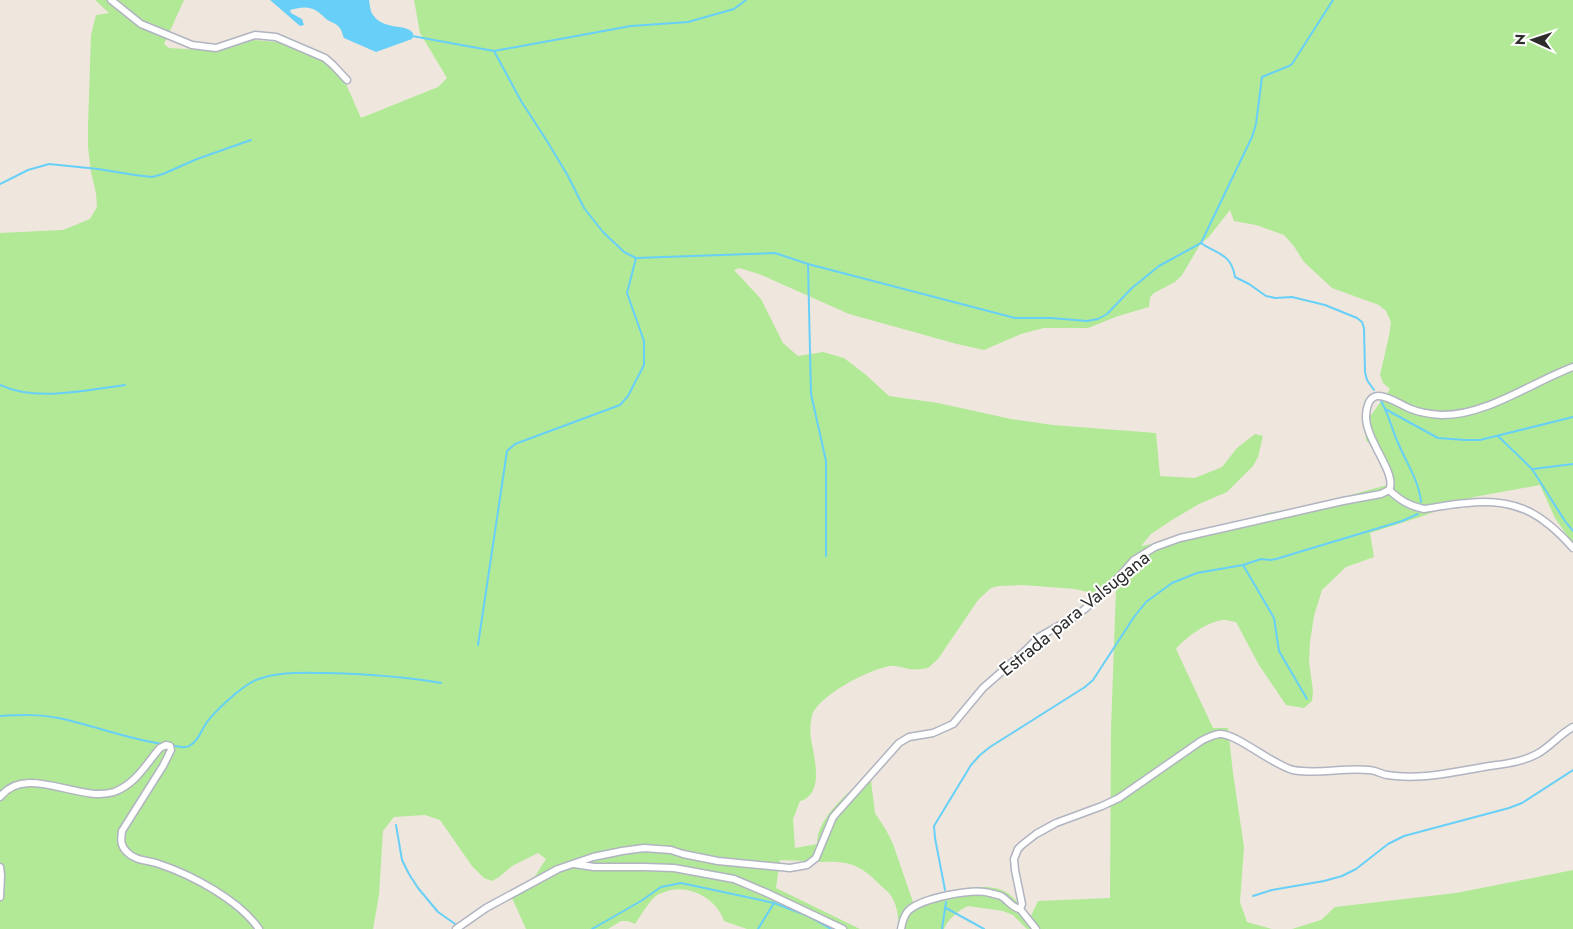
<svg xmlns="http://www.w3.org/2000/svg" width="1573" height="929" font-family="Jost,sans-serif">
  <rect width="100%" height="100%" fill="#efe7dd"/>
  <!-- green -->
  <g fill="#b1e996" fill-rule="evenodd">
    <path d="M95 0H184L164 44 169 48 202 50H223L254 40 277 42 307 53 329 63 342 75 361 118 438 87 447 78 420 33 414 0H1573V544L1555 518 1540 485 1474 497 1423 516 1370 533 1374 557 1346 567 1322 590 1314 616 1310 642 1309 661 1313 691 1312 701 1304 708 1286 705 1259 665 1236 622C1233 622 1228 620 1224 620 1208 621 1186 637 1176 649L1213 728H1228L1233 773 1244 847 1240 902 1247 922 1272 929H1027L1013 915 1003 911 968 906C959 910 947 920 944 929H898C899 916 897 903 889 893 863 869 858 860 820 862 814 862 810 859 805 861L780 860 776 888 860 929H747L724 921C717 899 690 884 667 891 663 893 659 893 656 896 648 902 641 916 635 924L628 921H621L608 929H526L512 898 530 884 546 859 538 853 512 866 499 877 492 881 484 878 472 866 440 820 425 815 394 817 383 831 379 895 373 929H0V233L63 230 90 219 97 207 96 193 91 172 88 147V125L91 35 96 15 109 13ZM1230 210 1234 221 1256 225 1284 235 1293 245 1304 262 1332 288 1379 305 1386 311 1391 322 1389 336 1380 375 1383 383 1390 389 1366 422 1365 428 1366 440 1388 466 1391 484 1314 505 1268 513 1173 540 1141 546 1151 534 1172 520 1199 504 1227 492 1253 466 1258 457 1263 436 1255 434 1237 448 1222 467 1195 478 1160 476 1156 433 1053 425 1011 419 938 403 889 396 866 375 844 358 823 352 798 356 783 343 761 299 734 270 739 268 759 274 849 314 957 344 984 350 1021 334 1044 328H1088L1118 316 1149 307 1150 297 1154 293 1175 282 1182 275 1201 243 1208 238ZM1121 578 1116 588 1111 729 1110 898 1038 901 1030 918C1024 910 1017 901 1009 894 986 877 945 895 921 902L914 905 893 844 886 830 875 813 870 773C851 791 817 816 817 844L795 848 793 819 800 801C825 794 814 757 811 739 810 733 810 723 812 716 817 696 870 669 890 666 896 665 903 668 909 669 915 670 922 669 928 668L938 659 978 600 991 588 999 586 1023 585 1075 589 1092 593Z"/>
    <path d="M1573 870V929H1292L1321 920 1335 907 1456 893Z"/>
  </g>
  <!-- water -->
  <path fill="#68d0f8" d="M270 0H369C370 5 370 11 373 15 383 30 405 24 412 32 414 34 413 37 412 39L376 52 344 38C342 34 342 30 339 27 336 23 330 22 326 19 315 7 307 5 290 10L291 13 302 19 304 25 300 26Z"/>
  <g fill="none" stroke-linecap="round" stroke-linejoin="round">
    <!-- stream -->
    <g stroke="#68d0f8" stroke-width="2">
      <path d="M412 36 494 51 631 26 688 22 734 9 746 0"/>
      <path d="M494 51 521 101 547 141 568 176 584 208 603 232 624 252 636 258 775 253 808 264 1015 318H1051L1087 321 1098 319 1107 314 1132 288 1159 266 1201 243 1252 137 1256 124 1262 77 1289 66 1292 64 1333 0"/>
      <path d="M0 184 28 170 49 164 98 169 135 175 152 177 163 174 197 159 251 140"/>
      <path d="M1201 243C1218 255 1231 253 1235 277L1249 284 1266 296 1275 298 1292 297 1325 305 1357 318 1362 322 1364 328 1365 372 1367 380 1374 390"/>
      <path d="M808 264 811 394 826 461V556"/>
      <path d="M0 385C35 402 88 390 125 385"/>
      <path d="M1381 401C1389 415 1392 430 1399 445 1407 464 1419 481 1421 502"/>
      <path d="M1385 409 1438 438 1465 440H1480L1573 417"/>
      <path d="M1498 436 1532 469 1565 521 1573 531"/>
      <path d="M1533 469 1573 464"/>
      <path d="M1243 565 1274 618 1279 651 1307 699"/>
      <path d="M478 645 507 451 515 444 620 405 628 396 644 365V341L627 293 636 258"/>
      <path d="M0 716C19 715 39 714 58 718 93 725 127 739 163 744"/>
      <path d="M171 745C176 746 184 749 189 746 198 742 202 729 207 722 217 709 241 687 256 680 279 671 303 673 327 673 366 674 402 676 441 683"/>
      <path d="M396 825 402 860 409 874 418 888 438 912 458 926"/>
      <path d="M945 890 935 838 934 826 971 765 980 755 990 747 1085 687 1093 680 1134 617 1146 602 1172 583 1197 573 1243 565 1261 559 1270 560 1276 559 1402 521 1418 514"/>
      <path d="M1253 896 1272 890 1324 881 1342 876 1356 869 1388 844 1404 836 1509 808 1522 803 1573 770"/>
      <path d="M946 908 984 929"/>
      <path d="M592 929 641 901 661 887 681 883 774 903 808 916 831 929"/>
      <path d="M758 929 774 903"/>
      <path d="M942 929 946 902"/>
    </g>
    <!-- minor casing -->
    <g stroke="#b1b4c1" stroke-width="9">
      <g id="minor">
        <path d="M111 0 141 24 192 45 216 48 255 35 276 37 325 58 333 65 347 80"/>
        <path d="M1389 490C1400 500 1409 506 1424 509 1438 507 1452 504 1467 503 1515 498 1541 512 1573 548"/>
        <path d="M0 797C26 763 79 803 114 792 136 784 146 764 160 748L166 745 170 746 171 750 163 766 122 831C121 839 120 846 127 852 135 861 148 860 159 864 192 875 239 900 259 929"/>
        <path d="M574 864 594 867H644L674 868 734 879 767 893 843 929"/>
        <path d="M0 867 1 875 0 897"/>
        <path d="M1020 909 1036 929"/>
        <path d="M456 929 486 908 558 869 593 857 622 851 644 848 671 850 683 854 718 861 790 868 807 865 816 858 818 853 833 817 899 743 909 737 933 733 953 724 983 688 1025 651 1039 637 1076 616 1086 608 1119 577 1134 560 1155 547 1180 538 1343 501 1381 494 1389 490C1398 474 1365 440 1366 416 1368 380 1394 402 1411 409 1420 413 1430 414 1441 415 1486 416 1532 382 1573 367"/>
        <path d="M901 929C902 923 904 916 908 911 921 898 973 888 990 893 993 894 998 895 1001 896 1008 900 1012 908 1020 909L1022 904 1015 870 1014 859 1018 849 1022 845 1036 834 1056 823 1102 806 1119 798 1201 741C1207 738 1212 735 1219 734 1235 732 1272 765 1293 770 1319 775 1344 767 1369 770 1375 770 1381 774 1387 775 1418 780 1448 773 1478 768 1498 764 1518 764 1537 754 1550 747 1560 734 1573 727"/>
      </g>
    </g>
    <!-- minor -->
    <use href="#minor" stroke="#fff" stroke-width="6"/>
  </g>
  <g text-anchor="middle" stroke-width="4" stroke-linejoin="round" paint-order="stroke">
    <!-- street labels -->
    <g font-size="19" fill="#2c2c2c" stroke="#fff">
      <text transform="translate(1074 613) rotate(-39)" y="7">Estrada para Valsugana</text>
    </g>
  </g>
  <!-- north arrow -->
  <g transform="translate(1533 40) rotate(273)" stroke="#ffffff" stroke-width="4" paint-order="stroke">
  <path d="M0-4L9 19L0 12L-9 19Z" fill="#2c2c2c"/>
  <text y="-8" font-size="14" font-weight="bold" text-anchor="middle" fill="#2c2c2c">N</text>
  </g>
</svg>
